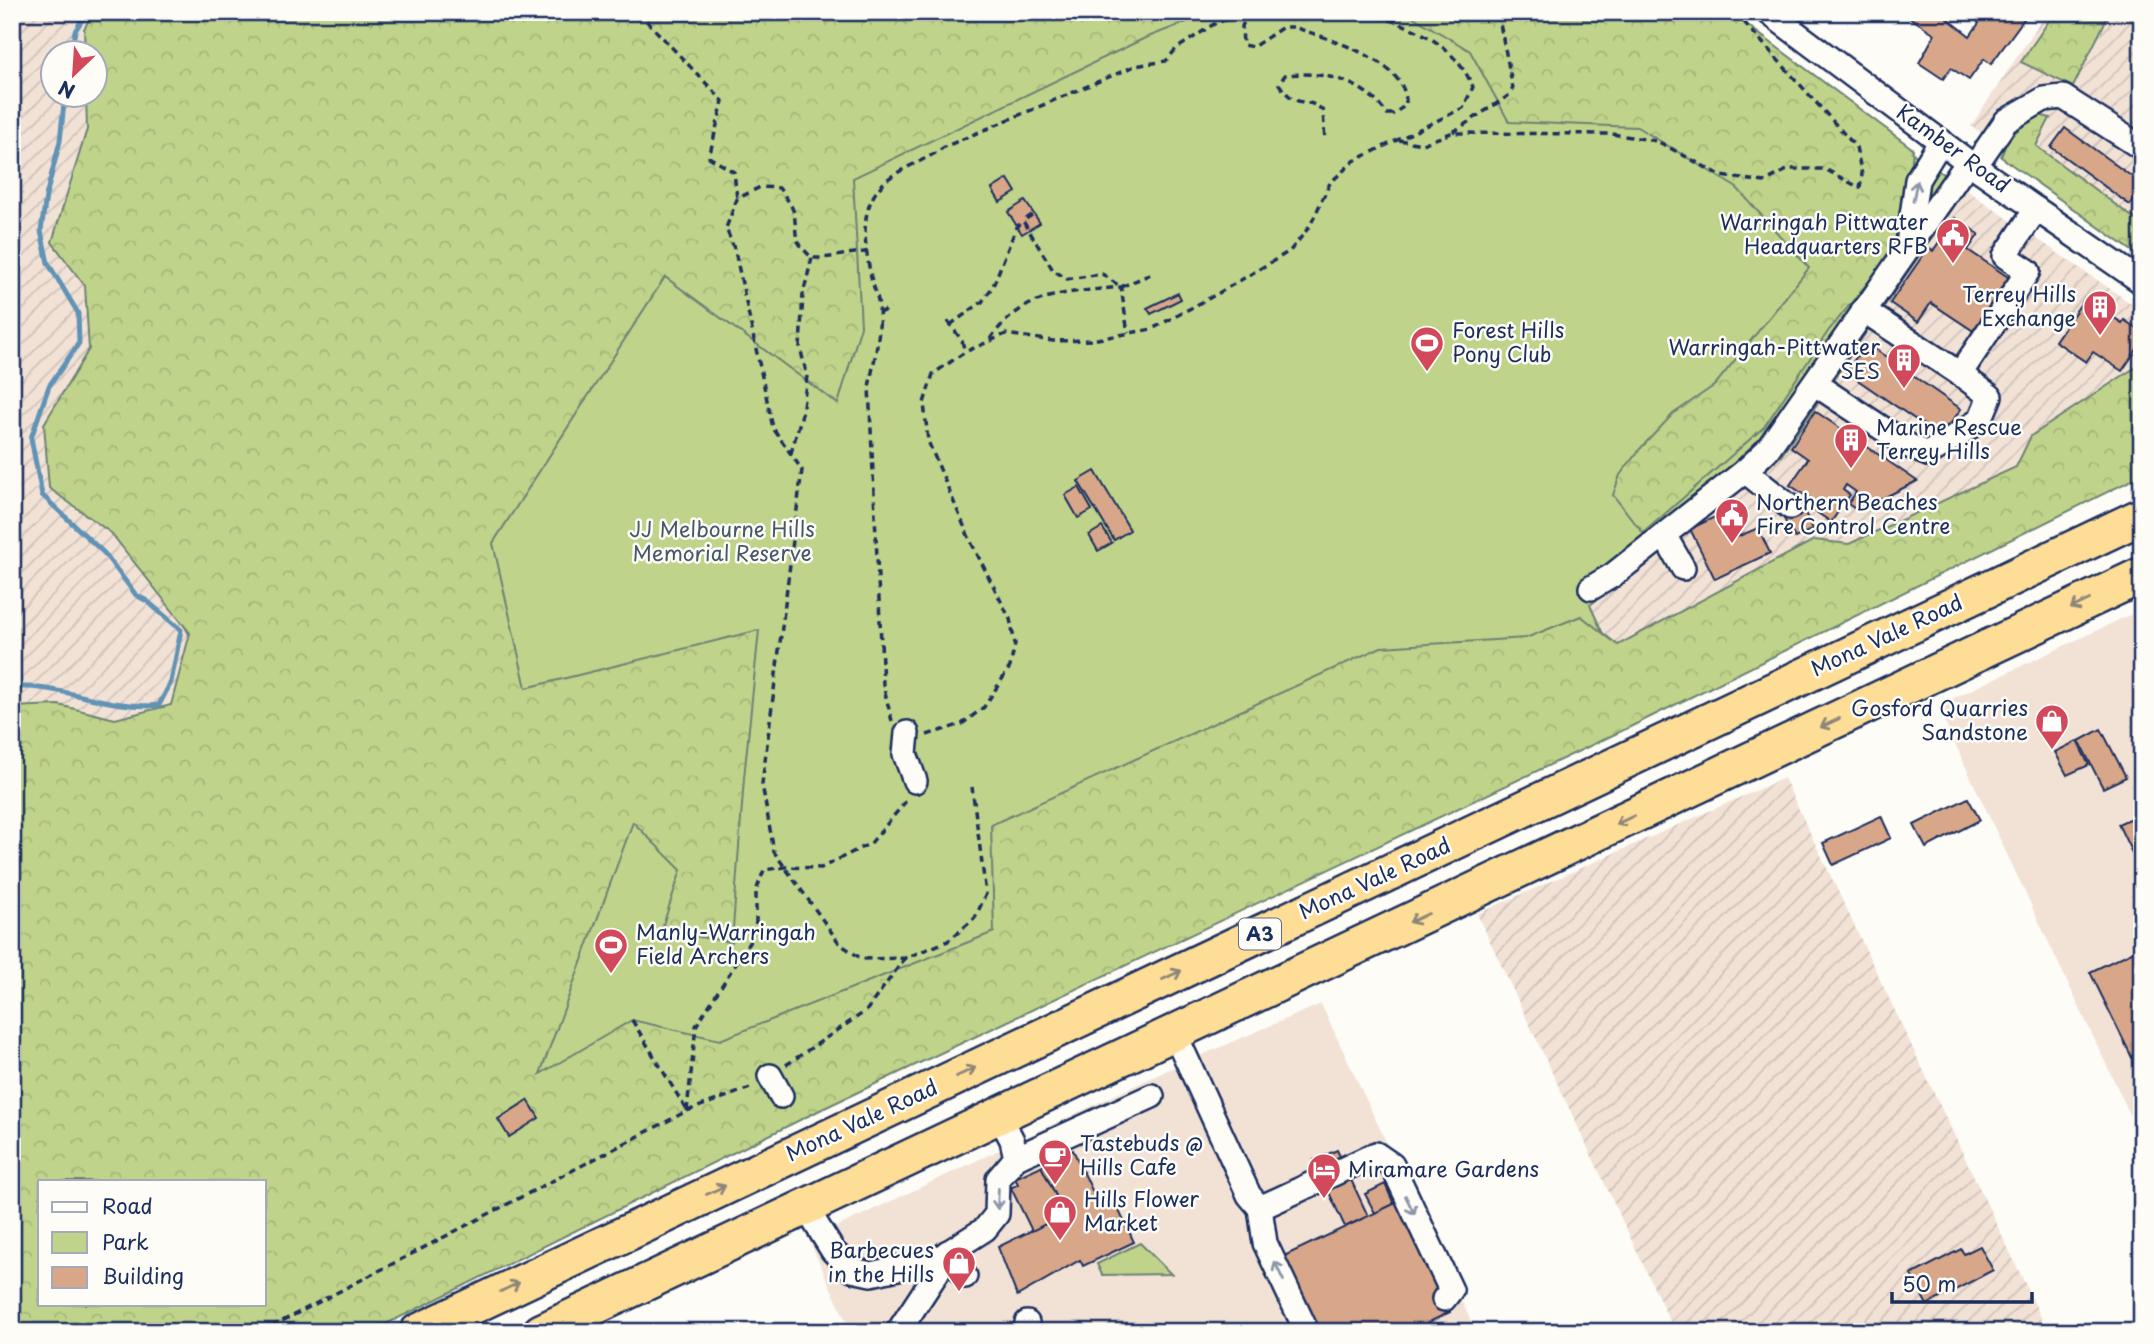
<svg xmlns="http://www.w3.org/2000/svg" width="2154" height="1344" font-family="'Playpen Sans',sans-serif">
  <defs>
    <pattern id="industrial-furrows" width="10" height="10" patternUnits="userSpaceOnUse" patternTransform="scale(1.75)"><rect width="10" height="10" fill="#f2e2d6"/><path d="M-1 1l2-2M0 10L10 0M9 11l2-2" fill="none" stroke="#cfc2ba"/></pattern>
    <pattern id="forest-crowns" width="20" height="18" patternUnits="userSpaceOnUse" patternTransform="scale(1.75)"><rect width="20" height="18" fill="#bfd48a"/><path d="M2 6a3 3 0 1 1 6 0M12 15a3 3 0 1 1 6 0" fill="none" stroke="#a4b67a"/></pattern>
  </defs>
  <rect width="100%" height="100%" fill="#fdfcf7"/>
  <filter id="ink" filterUnits="userSpaceOnUse"><feTurbulence type="fractalNoise" baseFrequency=".0143" numOctaves="2"/><feDisplacementMap in="SourceGraphic" scale="14" xChannelSelector="R" yChannelSelector="G"/><feConvolveMatrix kernelMatrix="1 2 1 2 8 2 1 2 1" color-interpolation-filters="sRGB"/></filter>
  <g filter="url(#ink)">
    <!-- built -->
    <g fill="#f2e2d6">
      <path d="M2142 609V1140L1937 706Z"/>
      <path d="M1321 1004 1476 1332H851L809 1240 1172 1068Z"/>
    </g>
    <!-- industrial -->
    <g fill="url(#industrial-furrows)">
      <path d="M12 12H93L84 29 85 52H52V94L86 95 87 129 53 241 85 286 89 349 44 424 49 488 111 533 190 633 171 705 115 719 59 705 12 707Z"/>
      <path d="M2047 12H2142V241L1971 126Z"/>
      <path d="M1965 189 2142 311V417L1635 705 1590 605 1781 456Z"/>
      <path d="M1784 778 2048 1332H1675L1477 914Z"/>
    </g>
    <!-- green -->
    <g fill="#bfd48a" stroke="#6d8274" stroke-width="2" fill-rule="evenodd">
      <path d="M153 12H1706L1965 189 1781 456 1590 605 1635 705 303 1332H12V730L162 725 202 657 90 459ZM40 1181H264V1304H40Z"/>
      <path d="M1140 1243 1171 1274 1102 1275 1097 1264Z"/>
    </g>
    <!-- forest -->
    <g fill="url(#forest-crowns)" stroke="#6d8274" stroke-width="2" fill-rule="evenodd">
      <path d="M93 12H1212L1143 39 853 178 861 326 838 404 665 277 493 543 526 688 759 630 744 778 732 942 661 931 681 870 633 822 540 1074 632 1020 720 1040 994 932 991 825 1381 647 1526 638 1581 616 1618 645 1814 540 1849 544 2016 467 2031 436 2142 363V475L1632 726 818 1111 370 1332H12V707L59 705 115 719 171 705 190 633 111 533 49 488 44 424 89 349 85 286 52 242 87 129 86 95 94 94V52H85L84 29ZM40 1181H264V1304H40Z"/>
      <path d="M1405 12H1730L1913 149 1908 199 1901 228 1880 268 1829 330 1764 427 1643 533 1613 495 1620 475 1640 449 1673 414 1715 385 1809 268 1737 188 1637 127 1509 122 1470 51Z"/>
      <path d="M2055 12H2110L2073 87 2021 62Z"/>
      <path d="M2035 114 2050 118 2036 146 2135 219 2142 220V258L2001 157 2008 139Z"/>
    </g>
    <g fill="none" stroke-linecap="round" stroke-linejoin="round">
      <!-- stream -->
      <g stroke="#6193b6" stroke-width="5">
        <path d="M71 52 75 31 87 12"/>
        <path d="M12 687C62 684 111 711 159 705L171 682 181 630 147 601 136 595 104 553 42 495 31 438 49 386 79 343 78 313 48 263 41 231 46 196 60 141 65 94"/>
      </g>
    </g>
    <!-- building -->
    <g fill="#d8a78a" stroke="#1b2f5e" stroke-width="2">
      <path d="M1912 12H1951L1947 18 1970 36 1979 23 1969 15 1971 12H2029L1991 64 1984 59 1969 80 1951 68 1943 79 1919 63 1935 34 1909 17Z"/>
      <path d="M2065 128 2142 184V189L2130 205 2051 147Z"/>
      <path d="M1008 179 1016 192 1000 202 992 189Z"/>
      <path d="M1025 201 1040 223 1022 234 1008 212Z"/>
      <path d="M1955 218 1979 234 1968 250 2011 279 1975 332 1931 303 1918 322 1890 303 1928 248 1933 251Z"/>
      <path d="M1178 293 1181 299 1151 314 1147 308Z"/>
      <path d="M2085 298 2122 323 2124 320 2142 332V342L2122 371 2093 352 2086 362 2055 341Z"/>
      <path d="M1866 343 1961 409 1941 437 1846 372Z"/>
      <path d="M1815 411 1917 481 1858 511 1848 504 1856 492 1846 485 1843 490 1850 495 1831 522 1812 509 1816 503 1790 485 1808 459 1791 447Z"/>
      <path d="M1095 471 1130 530 1114 540 1078 481Z"/>
      <path d="M1079 487 1092 510 1078 518 1065 495Z"/>
      <path d="M1803 509 1813 529 1795 538 1784 519Z"/>
      <path d="M1725 512 1737 537 1758 528 1770 553 1715 579 1690 529Z"/>
      <path d="M1102 527 1112 543 1098 551 1089 535Z"/>
      <path d="M2101 729 2126 777 2103 788 2079 741Z"/>
      <path d="M2077 741 2089 765 2067 775 2055 752Z"/>
      <path d="M1968 798 1980 820 1926 848 1914 825Z"/>
      <path d="M2142 813V851L2133 855 2118 824Z"/>
      <path d="M1881 816 1891 838 1833 865 1823 843Z"/>
      <path d="M2142 947V1078L2090 972Z"/>
      <path d="M528 1100 539 1118 509 1137 498 1119Z"/>
      <path d="M1073 1150 1097 1201 1111 1194 1134 1242 1083 1266 1080 1260 1017 1296 998 1247 1065 1214 1041 1166Z"/>
      <path d="M1337 1150 1368 1216 1345 1227 1314 1160Z"/>
      <path d="M1041 1166 1065 1214 1032 1231 1011 1188 1018 1184 1015 1178Z"/>
      <path d="M1385 1184 1394 1204 1375 1213 1365 1194Z"/>
      <path d="M1398 1202 1450 1312 1425 1324 1429 1332H1320L1284 1256Z"/>
      <path d="M1980 1246 1993 1270 1927 1305 1911 1275 1961 1249 1964 1254Z"/>
    </g>
    <g fill="none" stroke-linecap="round" stroke-linejoin="round">
      <!-- minor casing -->
      <g stroke="#1b2f5e" stroke-width="28">
        <g id="minor">
          <path d="M1768 12 1968 162 2142 282"/>
          <path d="M1975 166 2006 121 2044 99 2063 97 2142 148"/>
          <path d="M1908 244 1917 180 1941 141"/>
          <path d="M1863 310 1960 374 2028 271 2005 256 2036 209"/>
          <path d="M1815 384 1909 446 1928 454 1980 420 1990 396 1960 374"/>
          <path d="M1745 471 1790 507"/>
          <path d="M1664 535 1683 568"/>
          <path d="M1591 588 1613 575 1745 471 1767 450 1968 162"/>
          <path d="M907 733 905 754 915 781"/>
          <path d="M1175 1034 1249 1195 1260 1208 1265 1243 1307 1332"/>
          <path d="M770 1076 781 1096"/>
          <path d="M1016 1158 1152 1096"/>
          <path d="M805 1206 833 1251 852 1270 871 1274 938 1259 985 1229 997 1214 998 1179 1016 1158 1012 1140 1000 1117"/>
          <path d="M1260 1208 1376 1154 1392 1165 1451 1290 1444 1299"/>
          <path d="M948 1252 965 1276"/>
          <path d="M1027 1323V1332"/>
          <path d="M898 1332 938 1271V1259"/>
        </g>
      </g>
      <!-- highway casing -->
      <g stroke="#1b2f5e" stroke-width="40">
        <g id="highway">
          <path d="M418 1332 2142 516"/>
          <path d="M541 1332 2142 575"/>
        </g>
      </g>
      <!-- path -->
      <g stroke="#1b2f5e" stroke-width="3.5" stroke-dasharray="7 5" stroke-linecap="butt">
        <path d="M638 12 723 101 709 157 734 172 737 199"/>
        <path d="M1249 12 1242 26 1243 45 1253 47 1283 27H1294C1327 39 1409 60 1406 105L1393 114H1387C1363 80 1325 71 1285 75L1279 84C1298 112 1308 95 1323 111L1325 141"/>
        <path d="M1453 132 1508 96 1513 88 1499 19 1493 12"/>
        <path d="M1399 140 1422 144 1451 133 1612 134 1657 141 1722 176 1764 182 1789 169H1825L1860 188 1862 175 1856 147 1735 12"/>
        <path d="M1032 215 1023 221 1053 270 1067 279 1102 274 1121 287 1151 274"/>
        <path d="M868 252C848 252 832 259 812 258 791 237 798 239 794 213 792 205 784 195 779 188L760 187 737 199 726 228 735 251 773 428 802 470 762 784 774 852 840 944 862 959 905 958 948 941 975 918 986 894 972 787"/>
        <path d="M879 313 890 308"/>
        <path d="M948 321 962 341 965 352"/>
        <path d="M950 325 982 302 993 286 1016 228 1023 221"/>
        <path d="M990 339C1025 291 1066 293 1121 287L1128 333"/>
        <path d="M791 453 802 414 807 376 800 347 803 294 812 258"/>
        <path d="M892 721 883 685 869 387C874 361 881 335 879 308 879 298 873 287 871 277 865 246 858 211 881 186 896 168 925 162 944 147L1135 66 1166 61 1176 49 1214 24 1246 12"/>
        <path d="M927 735 962 724 984 707 1010 667 1015 644 1010 619 970 540 928 441 924 403 933 374 965 352 1006 334 1053 341 1092 340 1152 329 1217 294 1290 251 1310 226 1330 183 1354 161 1463 108 1473 87C1453 41 1407 22 1359 12"/>
        <path d="M632 1020 686 1109"/>
        <path d="M786 1065 866 1011 905 958"/>
        <path d="M687 1111 696 1026 750 941 756 922V891L764 870 785 867 821 868 871 843 907 800"/>
        <path d="M261 1332 687 1111 753 1087"/>
      </g>
      <!-- minor -->
      <use href="#minor" stroke="#fdfcf7" stroke-width="23"/>
      <!-- highway -->
      <use href="#highway" stroke="#fedd96" stroke-width="35"/>
    </g>
    <!-- one-way arrows -->
    <defs><path id="oneway-shaft" d="M-6 0H5M1.5-3L5.5 0L1.5 3" fill="none" stroke-width="1.6" stroke-linecap="round" stroke-linejoin="round" transform="scale(1.75)"/></defs>
    <g stroke="#8c96aa">
      <use href="#oneway-shaft" transform="translate(1915 191) rotate(-79)"/>
      <use href="#oneway-shaft" transform="translate(998 1199) rotate(92)"/>
      <use href="#oneway-shaft" transform="translate(1410 1205) rotate(64)"/>
      <use href="#oneway-shaft" transform="translate(1279 1271) rotate(-115)"/>
    </g>
    <g stroke="#8c867a">
      <use href="#oneway-shaft" transform="translate(2080 604) rotate(155)"/>
      <use href="#oneway-shaft" transform="translate(1830 723) rotate(155)"/>
      <use href="#oneway-shaft" transform="translate(1625 820) rotate(155)"/>
      <use href="#oneway-shaft" transform="translate(1419 918) rotate(155)"/>
      <use href="#oneway-shaft" transform="translate(1172 975) rotate(-25)"/>
      <use href="#oneway-shaft" transform="translate(966 1072) rotate(-25)"/>
      <use href="#oneway-shaft" transform="translate(716 1190) rotate(-25)"/>
      <use href="#oneway-shaft" transform="translate(510 1287) rotate(-26)"/>
    </g>
  </g>
  <!-- icons -->
  <defs>
    <g id="civic-pin" transform="scale(1.75)"><path d="M0 17L-7.5 6A9.5 9.5 0 1 1 7.5 6Z" fill="#d1495b" stroke="#fdfcf7"/><path d="M-.6-6.5H3V-4.5H.6V-3L4-1V1h2V6H-6V1h2V-1L-.6-3ZM-1.2 2.5V6h2.4V2.5Z" fill="#fff"/></g>
    <g id="building-pin" transform="scale(1.75)"><path d="M0 17L-7.5 6A9.5 9.5 0 1 1 7.5 6Z" fill="#d1495b" stroke="#fdfcf7"/><path d="M-4-6H4V6H1V3H-1V6H-4ZM-2.5-4.3h1.7v1.8h-1.7ZM.8-4.3h1.7v1.8H.8ZM-2.5-1h1.7V.8h-1.7ZM.8-1h1.7V.8H.8Z" fill="#fff"/></g>
    <g id="stadium-pin" transform="scale(1.75)"><path d="M0 17L-7.5 6A9.5 9.5 0 1 1 7.5 6Z" fill="#d1495b" stroke="#fdfcf7"/><path d="M0-5a6.5 5 0 1 0 0 10a6.5 5 0 1 0 0-10ZM-3.5-1.8h7v3.6h-7Z" fill="#fff"/></g>
    <g id="shop-pin" transform="scale(1.75)"><path d="M0 17L-7.5 6A9.5 9.5 0 1 1 7.5 6Z" fill="#d1495b" stroke="#fdfcf7"/><path d="M-5-2.5h2.3a2.7 3.5 0 0 1 5.4 0H5L5.5 6h-11ZM-1.5-2.5h3a1.5 2.3 0 0 0-3 0Z" fill="#fff"/></g>
    <g id="cafe-pin" transform="scale(1.75)"><path d="M0 17L-7.5 6A9.5 9.5 0 1 1 7.5 6Z" fill="#d1495b" stroke="#fdfcf7"/><path d="M-5.5-4.5H6V0H3Q3 3.5 0 3.5H-2.5Q-5.5 3.5-5.5 0ZM3-3.2v2h1.7v-2ZM-6 4.5H4V6H-6Z" fill="#fff"/></g>
    <g id="hotel-pin" transform="scale(1.75)"><path d="M0 17L-7.5 6A9.5 9.5 0 1 1 7.5 6Z" fill="#d1495b" stroke="#fdfcf7"/><path d="M-6-4.5h1.5V1H6V5H4.5V3h-9V5H-6ZM-4 0a1.8 1.8 0 1 1 3.6 0ZM.5 0V-2.5h3Q6-2.5 6 0Z" fill="#fff"/></g>
  </defs>
  <g fill-rule="evenodd">
    <use href="#civic-pin" x="1953" y="235"/>
    <use href="#building-pin" x="2100" y="307"/>
    <use href="#stadium-pin" x="1427" y="343"/>
    <use href="#building-pin" x="1904" y="360"/>
    <use href="#building-pin" x="1851" y="440"/>
    <use href="#civic-pin" x="1732" y="515"/>
    <use href="#shop-pin" x="2052" y="721"/>
    <use href="#stadium-pin" x="611" y="945"/>
    <use href="#cafe-pin" x="1055" y="1156"/>
    <use href="#hotel-pin" x="1324" y="1170"/>
    <use href="#shop-pin" x="1060" y="1212"/>
    <use href="#shop-pin" x="959" y="1263"/>
  </g>
  <g text-anchor="middle" stroke-width="5" stroke-linejoin="round" paint-order="stroke">
    <!-- shield labels -->
    <rect fill="#fdfcf7" stroke="#5f6c8c" stroke-width="2" x="1239" y="918.5" width="42" height="31" rx="5"/>
    <g font-size="19" font-weight="bold" fill="#1b2f5e">
      <text x="1260" y="941">A3</text>
    </g>
    <!-- street labels -->
    <g font-size="21" fill="#1b2f5e" stroke="#fdfcf7">
      <text transform="translate(1953 149) rotate(36)" y="7">Kamber Road</text>
      <text transform="translate(1887 636) rotate(-25)" y="7">Mona Vale Road</text>
      <text transform="translate(1375 879) rotate(-25)" y="7">Mona Vale Road</text>
      <text transform="translate(862 1121) rotate(-25)" y="7">Mona Vale Road</text>
    </g>
    <!-- poi labels -->
    <g font-size="21" fill="#1b2f5e" stroke="#fdfcf7" text-anchor="start">
      <text x="1928" y="230" text-anchor="end">Warringah Pittwater<tspan x="1928" dy="24">Headquarters RFB</tspan></text>
      <text x="2076" y="302" text-anchor="end">Terrey Hills<tspan x="2076" dy="24">Exchange</tspan></text>
      <text x="1452" y="338">Forest Hills<tspan x="1452" dy="24">Pony Club</tspan></text>
      <text x="1880" y="355" text-anchor="end">Warringah-Pittwater<tspan x="1880" dy="24">SES</tspan></text>
      <text x="1876" y="435">Marine Rescue<tspan x="1876" dy="24">Terrey Hills</tspan></text>
      <text x="1756" y="510">Northern Beaches<tspan x="1756" dy="24">Fire Control Centre</tspan></text>
      <text x="2028" y="716" text-anchor="end">Gosford Quarries<tspan x="2028" dy="24">Sandstone</tspan></text>
      <text x="636" y="940">Manly-Warringah<tspan x="636" dy="24">Field Archers</tspan></text>
      <text x="1080" y="1151">Tastebuds @<tspan x="1080" dy="24">Hills Cafe</tspan></text>
      <text x="1348" y="1177">Miramare Gardens</text>
      <text x="1084" y="1207">Hills Flower<tspan x="1084" dy="24">Market</tspan></text>
      <text x="934" y="1258" text-anchor="end">Barbecues<tspan x="934" dy="24">in the Hills</tspan></text>
    </g>
    <!-- park labels -->
    <g font-size="21" fill="#445869" stroke="#fdfcf7">
      <text x="722" y="537">JJ Melbourne Hills<tspan x="722" dy="24">Memorial Reserve</tspan></text>
    </g>
  </g>
  <!-- margin -->
  <rect width="2154" height="1344" fill="none" stroke="#fdfcf7" stroke-width="42"/>
  <rect x="21" y="21" width="2112" height="1302" fill="none" stroke="#1b2f5e" stroke-width="2.5" filter="url(#ink)"/>
  <!-- legend -->
  <rect x="38" y="1180" width="228" height="126" fill="#fdfcf7" stroke="#a3aaba" stroke-width="2"/>
  <rect x="52" y="1202" width="35" height="10" fill="#fdfcf7" stroke="#a3aaba" stroke-width="2"/>
  <text x="102" y="1214" font-size="21" fill="#1b2f5e">Road</text>
  <rect x="52" y="1232" width="35" height="21" fill="#bfd48a" stroke="#a3aaba" stroke-width="2"/>
  <text x="102" y="1250" font-size="21" fill="#1b2f5e">Park</text>
  <rect x="52" y="1267" width="35" height="21" fill="#d8a78a" stroke="#a3aaba" stroke-width="2"/>
  <text x="102" y="1284" font-size="21" fill="#1b2f5e">Building</text>
  <!-- north arrow -->
  <g transform="translate(74 74) rotate(205)"><circle r="33" fill="#fdfcf7" stroke="#a3aaba" stroke-width="2"/>
  <path d="M0-5L12 26L0 18L-12 26Z" fill="#d1495b"/>
  <text y="-10" font-size="19" font-weight="bold" text-anchor="middle" fill="#1b2f5e">N</text>
  </g>
  <!-- scale -->
  <path d="M1892 1292v10h140v-10" fill="none" stroke="#1b2f5e" stroke-width="3.5"/>
  <text x="1902" y="1292" font-size="21" fill="#1b2f5e" stroke="#fdfcf7" stroke-width="5" paint-order="stroke">50 m</text>
</svg>
